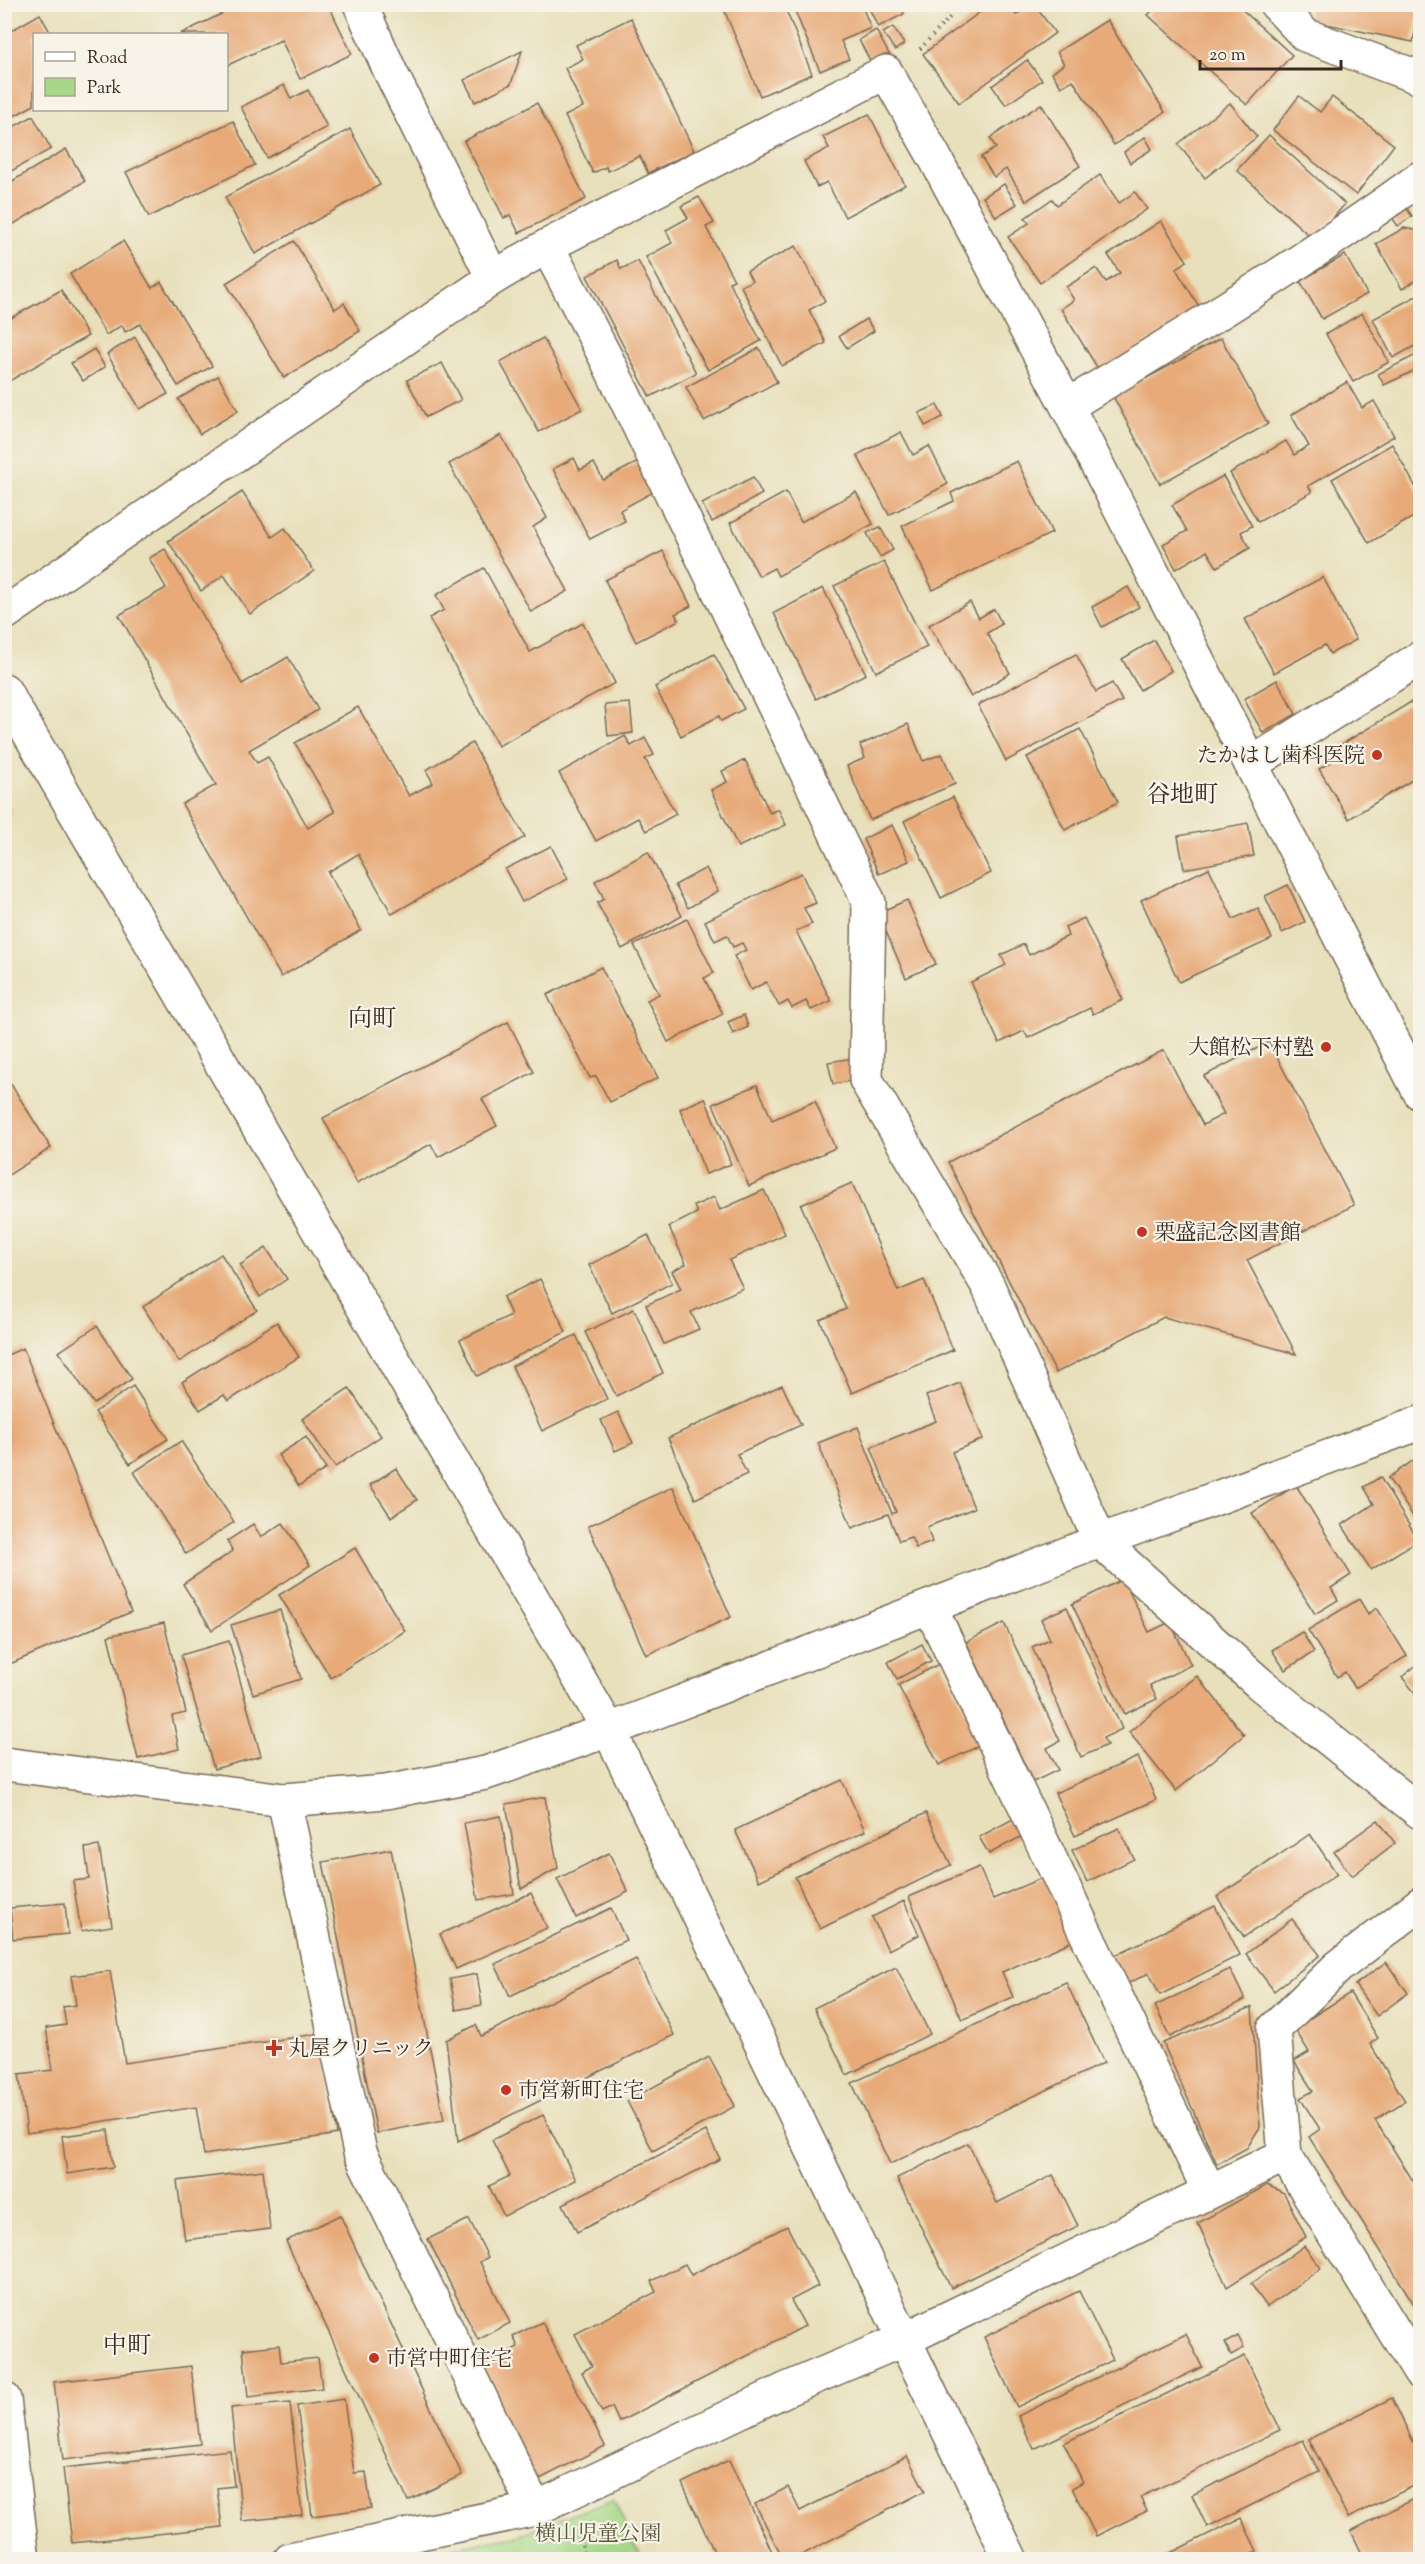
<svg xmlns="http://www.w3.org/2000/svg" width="1425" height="2564" font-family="'Sorts Mill Goudy','Noto Serif JP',serif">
  <rect width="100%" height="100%" fill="#f7f3e8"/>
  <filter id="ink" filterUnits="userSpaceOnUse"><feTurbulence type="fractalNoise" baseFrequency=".0167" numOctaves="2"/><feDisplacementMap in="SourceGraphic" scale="12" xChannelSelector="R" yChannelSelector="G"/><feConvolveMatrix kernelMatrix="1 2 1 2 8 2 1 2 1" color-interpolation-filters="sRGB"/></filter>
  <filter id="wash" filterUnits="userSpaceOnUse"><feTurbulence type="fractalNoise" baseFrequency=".008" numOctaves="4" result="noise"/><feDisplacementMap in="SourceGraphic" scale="24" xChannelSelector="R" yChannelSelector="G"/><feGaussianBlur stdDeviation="1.35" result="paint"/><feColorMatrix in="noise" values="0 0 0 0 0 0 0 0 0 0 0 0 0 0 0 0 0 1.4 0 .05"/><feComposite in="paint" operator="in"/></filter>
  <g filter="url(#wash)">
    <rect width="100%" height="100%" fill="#e8e0bb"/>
    <!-- green -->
    <path fill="#a5d887" stroke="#708152" stroke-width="1.5" d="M613 2499 642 2559H390L515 2536Z"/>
    <g id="blocks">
      <!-- building -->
      <g fill="#e7aa78">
        <path d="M242 4H328L352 54 300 79 281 40 226 66V34H180Z"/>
        <path d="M792 4H861L871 28 841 41 849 59 820 71Z"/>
        <path d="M867 4H900L904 14 878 27Z"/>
        <path d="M991 4H1008L1016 15 1034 4 1055 33 959 103 923 54Z"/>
        <path d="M1310 4H1420V5L1413 42 1307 20Z"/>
        <path d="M742 5H784L812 74 760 96 725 12Z"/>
        <path d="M1158 5H1237L1292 55 1247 105 1148 15Z"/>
        <path d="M40 14 51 34H34V105L5 121V34Z"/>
        <path d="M631 18 694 151 648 173 640 156 608 171 606 167 593 173 565 116 583 107 565 68 583 59 576 45Z"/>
        <path d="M1107 20 1165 112 1114 145 1073 80 1061 87 1052 73 1064 64 1057 52Z"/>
        <path d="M893 27 904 44 895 50 883 33Z"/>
        <path d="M876 30 890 56 873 66 859 40Z"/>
        <path d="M522 51 511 84 475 102 464 80Z"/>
        <path d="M1027 60 1042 80 1006 105 992 86Z"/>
        <path d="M284 85 291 99 308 90 327 127 267 158 241 107Z"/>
        <path d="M1299 96 1320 112 1332 97 1394 145 1356 195 1273 130Z"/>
        <path d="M537 103 586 199 519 233 510 215 504 218 464 141Z"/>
        <path d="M1230 103 1257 137 1205 178 1178 144Z"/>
        <path d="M1041 104 1080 166 1026 201 1006 169 994 177 981 157 996 148 990 138Z"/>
        <path d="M869 114 905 185 845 217 827 182 817 187 804 161 829 148 823 137Z"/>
        <path d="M33 116 51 149 4 175V132Z"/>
        <path d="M233 121 255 165 149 217 126 172Z"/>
        <path d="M350 129 380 185 255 254 225 197Z"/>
        <path d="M1269 135 1345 204 1314 240 1237 170Z"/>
        <path d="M1145 137 1152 149 1130 163 1124 152Z"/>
        <path d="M66 149 85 181 4 230V186Z"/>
        <path d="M1100 175 1119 203 1135 192 1147 209 1040 283 1008 237 1029 223 1025 218 1052 199 1057 205Z"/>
        <path d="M1004 184 1017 204 996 217 983 197Z"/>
        <path d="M699 197 714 223 706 227 734 280 729 282 761 341 708 370 646 257 672 243 666 230 688 218 681 206Z"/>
        <path d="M1405 206 1412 216 1398 226 1391 216Z"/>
        <path d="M1161 221 1187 261 1176 269 1200 308 1100 372 1061 309 1074 300 1066 287 1096 268 1106 282 1120 273 1108 255Z"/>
        <path d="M1404 228 1420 231V278L1402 289 1376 244Z"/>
        <path d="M123 241 152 288 161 282 212 366 178 386 140 324 125 332 122 325 106 335 70 274Z"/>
        <path d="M294 241 335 309 344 303 360 331 284 378 226 283Z"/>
        <path d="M796 246 825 301 809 310 826 343 782 366 741 286 752 281 747 271Z"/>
        <path d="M1345 255 1367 294 1322 319 1300 281Z"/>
        <path d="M617 260 621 269 638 261 696 373 650 397 587 276Z"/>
        <path d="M61 290 88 336 4 384V337L7 335 4 322Z"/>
        <path d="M1420 294V343L1393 358 1373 319Z"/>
        <path d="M1362 313 1389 362 1353 382 1326 334Z"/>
        <path d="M866 319 874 331 847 348 839 336Z"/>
        <path d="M135 337 168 394 140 409 107 354Z"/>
        <path d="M543 338 582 409 539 432 500 362Z"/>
        <path d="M1221 338 1268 424 1160 484 1113 396Z"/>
        <path d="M759 348 777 382 704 421 686 387Z"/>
        <path d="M94 349 105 367 83 381 71 363Z"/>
        <path d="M1416 355 1420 368 1384 385 1378 374Z"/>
        <path d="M442 363 461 400 426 417 407 380Z"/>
        <path d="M218 376 238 411 200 434 178 399Z"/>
        <path d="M1347 382 1362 408 1374 401 1394 436 1308 486 1312 492 1258 522 1230 473 1286 441 1294 455 1309 446 1291 415Z"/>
        <path d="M937 405 943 417 925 426 919 413Z"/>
        <path d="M901 432 913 455 929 446 948 484 889 515 857 455Z"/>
        <path d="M501 435 547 518 533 527 568 591 531 612 449 464Z"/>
        <path d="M1392 444 1420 495V513L1369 543 1332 479Z"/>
        <path d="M574 458 580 470 594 463 603 480 642 460 657 490 620 510 625 521 590 539 553 469Z"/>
        <path d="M1017 461 1052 533 933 590 902 526 954 501 951 493Z"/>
        <path d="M1223 476 1252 526 1241 532 1250 548 1217 567 1207 551 1176 569 1163 544 1187 531 1172 505Z"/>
        <path d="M753 477 762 494 712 522 702 504Z"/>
        <path d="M242 492 272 537 285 528 314 571 250 614 224 575 201 591 168 541Z"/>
        <path d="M786 492 801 522 856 492 873 524 778 576 774 568 759 576 730 523Z"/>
        <path d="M880 527 893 550 880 557 867 533Z"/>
        <path d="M165 549 242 684 288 657 318 710 249 750 257 763 268 757 308 828 335 812 295 743 358 707 409 796 433 783 426 770 472 743 525 837 392 914 358 854 328 872 361 930 281 977 182 804 216 785 119 615 166 588 149 558Z"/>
        <path d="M663 551 691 606 675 614 679 620 636 642 605 580Z"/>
        <path d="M884 562 927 647 876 672 834 586Z"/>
        <path d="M484 568 530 652 583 623 615 683 498 746 429 618 444 610 436 595Z"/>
        <path d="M1323 577 1356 640 1330 654 1325 645 1274 673 1245 619Z"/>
        <path d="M1128 587 1139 607 1102 627 1092 607Z"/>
        <path d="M823 588 866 674 816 699 774 613Z"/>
        <path d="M970 602 979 618 994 609 1002 624 987 633 1010 673 971 697 929 625Z"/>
        <path d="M1154 640 1171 671 1140 690 1122 659Z"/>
        <path d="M714 654 744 709 721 721 719 716 681 736 655 687Z"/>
        <path d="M1076 654 1096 692 1112 683 1122 701 1006 761 978 705Z"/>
        <path d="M1277 680 1296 714 1263 733 1244 699Z"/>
        <path d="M1419 697 1420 775 1349 819 1319 769 1336 759 1331 751Z"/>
        <path d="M630 703 633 733 608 736 605 705Z"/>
        <path d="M908 724 923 761 942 754 955 784 870 820 847 766 865 758 860 745Z"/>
        <path d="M1080 729 1118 802 1065 830 1027 757Z"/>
        <path d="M625 736 631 746 645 738 654 755 645 759 676 814 646 831 638 818 596 841 559 773Z"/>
        <path d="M745 760 770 813 778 809 786 825 738 847 711 790 727 782 722 771Z"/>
        <path d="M953 797 991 873 941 898 904 821Z"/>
        <path d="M4 801 11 812 4 816Z"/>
        <path d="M1248 823 1254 856 1184 869 1178 836Z"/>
        <path d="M892 825 909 861 879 874 863 839Z"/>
        <path d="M551 846 568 879 522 902 505 869Z"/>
        <path d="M648 852 682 916 622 949 597 903 604 899 595 881Z"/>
        <path d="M706 868 718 891 688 908 675 885Z"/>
        <path d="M1209 868 1233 919 1258 908 1272 939 1179 982 1141 900Z"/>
        <path d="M801 873 816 903 804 908 812 924 796 931 831 1001 811 1010 806 1001 792 1008 788 1001 779 1006 766 982 751 990 734 956 746 950 742 943 733 947 727 935 715 941 705 921Z"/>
        <path d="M1288 885 1305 922 1282 933 1265 896Z"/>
        <path d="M907 900 936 964 906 978 878 913Z"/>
        <path d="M1084 918 1123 1000 1093 1014 1090 1008 1028 1038 1024 1031 999 1043 971 982 1006 965 1001 955 1024 944 1029 955 1068 936 1065 927Z"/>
        <path d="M687 919 714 973 704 978 723 1014 668 1042 647 1000 659 994 634 945Z"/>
        <path d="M601 967 658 1078 610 1102 596 1076 590 1078 547 995Z"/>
        <path d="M744 1015 748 1027 733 1034 728 1022Z"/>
        <path d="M508 1022 534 1072 482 1099 497 1126 438 1157 431 1144 357 1183 323 1118Z"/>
        <path d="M1269 1042 1354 1205 1247 1260 1296 1354 1164 1317 1056 1373 948 1162 1164 1050 1203 1125 1224 1114 1204 1076Z"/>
        <path d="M853 1058 857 1080 833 1084 828 1062Z"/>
        <path d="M4 1073 51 1148 4 1178Z"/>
        <path d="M757 1085 772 1120 815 1101 835 1148 749 1186 713 1104Z"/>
        <path d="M705 1098 731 1164 706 1174 680 1109Z"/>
        <path d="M852 1183 898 1291 924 1280 953 1350 852 1393 820 1320 846 1309 801 1205Z"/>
        <path d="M764 1190 785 1234 729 1260 743 1288 691 1312 699 1329 664 1344 646 1305 681 1289 672 1271 686 1264 669 1227 697 1213 694 1206 714 1197 720 1210Z"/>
        <path d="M648 1235 672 1283 612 1313 589 1265Z"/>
        <path d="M266 1248 287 1279 260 1297 240 1265Z"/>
        <path d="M221 1254 257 1310 179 1362 143 1307Z"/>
        <path d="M540 1279 566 1332 477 1376 460 1340 511 1315 503 1297Z"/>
        <path d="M634 1309 663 1373 616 1396 585 1332Z"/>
        <path d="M277 1322 299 1357 228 1401 224 1395 200 1410 182 1382Z"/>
        <path d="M97 1326 132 1379 94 1404 59 1352Z"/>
        <path d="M576 1335 607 1399 542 1431 512 1366Z"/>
        <path d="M23 1348 131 1612 5 1666V1356Z"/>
        <path d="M960 1383 983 1439 952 1452 974 1508 927 1527 932 1542 916 1548 911 1537 899 1541 888 1514 852 1528 818 1443 858 1427 892 1514 896 1512 871 1447 936 1421 926 1396Z"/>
        <path d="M782 1385 801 1425 737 1454 747 1474 695 1499 668 1438Z"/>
        <path d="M133 1386 168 1439 130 1464 95 1412Z"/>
        <path d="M349 1388 381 1436 335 1467 302 1419Z"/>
        <path d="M618 1412 633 1443 615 1451 601 1420Z"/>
        <path d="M306 1437 326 1469 299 1486 278 1455Z"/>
        <path d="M181 1441 234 1522 186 1554 134 1472Z"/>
        <path d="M1420 1456V1527L1388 1478Z"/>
        <path d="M396 1468 417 1500 391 1517 370 1485Z"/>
        <path d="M1380 1477 1418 1540 1371 1570 1342 1525 1374 1504 1364 1487Z"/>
        <path d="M1296 1485 1351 1575 1331 1588 1338 1600 1315 1614 1252 1513Z"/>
        <path d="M673 1487 731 1617 646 1655 588 1526Z"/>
        <path d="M283 1523 310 1565 212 1630 183 1584 233 1551 227 1541 253 1524 261 1537Z"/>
        <path d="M355 1548 405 1631 331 1678 279 1595Z"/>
        <path d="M1123 1579 1149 1632 1170 1622 1191 1665 1150 1685 1157 1699 1125 1714 1072 1604Z"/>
        <path d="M1359 1599 1368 1614 1377 1608 1407 1656 1355 1688 1345 1672 1337 1677 1308 1630Z"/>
        <path d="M1067 1607 1122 1729 1103 1738 1107 1745 1081 1757 1032 1647 1050 1639 1041 1619Z"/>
        <path d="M280 1610 301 1679 253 1694 231 1625Z"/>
        <path d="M164 1623 186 1713 172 1716 179 1749 138 1759 108 1636Z"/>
        <path d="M1004 1623 1060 1741 1047 1748 1058 1770 1033 1782 966 1642Z"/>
        <path d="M1302 1632 1314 1652 1285 1670 1272 1650Z"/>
        <path d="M229 1641 261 1756 214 1769 181 1655Z"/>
        <path d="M922 1644 931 1661 897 1679 888 1662Z"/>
        <path d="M1420 1662V1699L1402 1677Z"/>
        <path d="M941 1663 983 1744 939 1765 898 1685Z"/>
        <path d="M1197 1676 1244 1735 1176 1791 1129 1732Z"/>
        <path d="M1138 1757 1156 1800 1075 1836 1055 1793Z"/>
        <path d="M842 1780 865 1831 759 1881 735 1830Z"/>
        <path d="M545 1797 558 1868 521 1889 506 1804Z"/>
        <path d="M926 1813 951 1865 820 1929 795 1877Z"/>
        <path d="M501 1816 514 1894 478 1900 464 1823Z"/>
        <path d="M1013 1819 1022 1836 989 1854 979 1837Z"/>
        <path d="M1378 1820 1395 1843 1352 1876 1334 1852Z"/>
        <path d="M1119 1828 1134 1859 1087 1882 1072 1850Z"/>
        <path d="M1310 1834 1337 1874 1244 1937 1217 1897Z"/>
        <path d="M99 1846 112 1926 81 1931 73 1881 89 1879 85 1848Z"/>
        <path d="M391 1849 444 2120 377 2133 323 1862Z"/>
        <path d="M609 1853 628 1892 576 1918 557 1879Z"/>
        <path d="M979 1867 993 1899 1046 1876 1075 1940 1002 1972 1013 1997 962 2020 909 1897Z"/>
        <path d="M531 1893 547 1928 456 1969 440 1934Z"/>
        <path d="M904 1901 919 1935 888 1950 872 1917Z"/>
        <path d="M65 1903 68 1934 13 1939 10 1908Z"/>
        <path d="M1215 1906 1240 1955 1160 1995 1149 1973 1125 1985 1111 1957Z"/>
        <path d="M611 1908 626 1940 510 1996 495 1964Z"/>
        <path d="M1292 1919 1320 1955 1274 1991 1246 1954Z"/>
        <path d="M636 1959 674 2035 458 2141 446 2040 476 2025 481 2036Z"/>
        <path d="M1386 1962 1408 1993 1377 2016 1355 1985Z"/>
        <path d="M896 1967 930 2034 847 2075 814 2008Z"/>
        <path d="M1230 1969 1245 2000 1170 2037 1155 2006Z"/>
        <path d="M110 1971 125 2063 322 2033 337 2134 204 2155 196 2107 27 2133 19 2074 53 2070 46 2028 66 2025 63 2007 76 2005 71 1976Z"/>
        <path d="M477 1974 482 2005 456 2010 450 1979Z"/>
        <path d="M1066 1982 1104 2063 890 2164 852 2083Z"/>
        <path d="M1350 1993 1378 2038 1370 2044 1405 2101 1375 2120 1420 2192V2307L1417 2309 1309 2137 1320 2129 1300 2098 1313 2091 1294 2061 1309 2052 1294 2028Z"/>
        <path d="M1252 2007 1260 2127 1247 2148 1217 2164 1163 2043Z"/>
        <path d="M709 2057 735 2106 653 2151 627 2101Z"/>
        <path d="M543 2115 576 2180 504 2216 489 2186 510 2176 492 2140Z"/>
        <path d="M108 2130 113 2167 67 2174 62 2136Z"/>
        <path d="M706 2131 720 2159 577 2232 563 2204Z"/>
        <path d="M968 2143 997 2203 1053 2175 1078 2226 951 2288 897 2178Z"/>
        <path d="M263 2170 270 2229 185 2240 177 2181Z"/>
        <path d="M1267 2185 1284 2193 1306 2237 1227 2287 1198 2223Z"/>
        <path d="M340 2215 462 2475 408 2501 286 2241Z"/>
        <path d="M469 2219 488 2257 480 2262 510 2323 478 2340 428 2239Z"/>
        <path d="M787 2226 818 2286 791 2300 805 2326 619 2422 612 2407 602 2412 582 2372 592 2366 575 2334 656 2292 651 2281 685 2264 691 2275Z"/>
        <path d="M1304 2246 1321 2268 1267 2307 1251 2284Z"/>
        <path d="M1079 2291 1113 2360 1017 2407 984 2337Z"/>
        <path d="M542 2322 605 2446 534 2482 476 2368 518 2347 513 2336Z"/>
        <path d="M1186 2334 1202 2367 1034 2449 1018 2416Z"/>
        <path d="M1238 2336 1244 2348 1231 2355 1225 2343Z"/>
        <path d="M279 2345 281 2362 318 2358 322 2388 248 2397 243 2349Z"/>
        <path d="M1245 2356 1280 2430 1140 2497 1147 2511 1096 2536 1072 2488 1083 2482 1064 2443Z"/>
        <path d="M191 2366 200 2444 63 2460 54 2382Z"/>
        <path d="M1392 2398 1420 2456V2483L1348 2518 1309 2439Z"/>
        <path d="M344 2399 354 2473 366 2472 371 2508 312 2516 297 2406Z"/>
        <path d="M290 2403 302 2515 242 2521 231 2408Z"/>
        <path d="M1303 2440 1319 2472 1207 2527 1192 2495Z"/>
        <path d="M230 2450 234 2486 217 2488 222 2527 72 2543 63 2468Z"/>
        <path d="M907 2456 925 2491 792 2560H784L755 2504 788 2487 800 2511Z"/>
        <path d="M729 2460 776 2560H718L682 2483Z"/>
        <path d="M1413 2499 1420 2513V2555L1412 2560H1365L1351 2531Z"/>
        <path d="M1241 2518 1257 2551 1241 2560H1156Z"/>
      </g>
    </g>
  </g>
  <g filter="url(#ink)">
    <use href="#blocks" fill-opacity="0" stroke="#786a55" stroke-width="1.5"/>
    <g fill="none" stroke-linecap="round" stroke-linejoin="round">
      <!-- minor casing -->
      <g stroke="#786a55" stroke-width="36">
        <g id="minor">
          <path d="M360 4 391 73 493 278 547 246 886 72 935 158 1067 406 1420 1093"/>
          <path d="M1276 4 1305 35 1420 78"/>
          <path d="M547 246 606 358 869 902 866 1080 988 1286 1100 1541 1259 1683 1420 1812"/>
          <path d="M1067 406C1187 333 1307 261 1420 178"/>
          <path d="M4 614 493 278"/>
          <path d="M4 690 609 1730 1011 2560"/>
          <path d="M1251 764 1420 658"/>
          <path d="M930 1607 1209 2191"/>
          <path d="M4 1764 284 1800 386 1792 486 1773 609 1730 1100 1541 1420 1423"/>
          <path d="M284 1800 360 2152 535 2509"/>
          <path d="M1420 1904 1338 1967 1274 2029 1285 2155 1420 2373"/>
          <path d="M4 2399 23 2560"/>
          <path d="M290 2560 535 2509 787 2389 905 2339 1285 2155"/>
        </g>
      </g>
      <!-- path -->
      <g stroke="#786a55" stroke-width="4" stroke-dasharray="1.5 4.5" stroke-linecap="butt">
        <path d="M920 49 950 17 942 4"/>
        <path d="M581 2533 584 2560"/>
      </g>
      <!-- minor -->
      <use href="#minor" stroke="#fff" stroke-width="33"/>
    </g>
  </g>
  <!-- markers -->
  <g fill="#c8321e" stroke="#f7f3e8" stroke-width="2">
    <circle cx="1377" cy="755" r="6"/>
    <circle cx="1326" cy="1047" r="6"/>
    <circle cx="1142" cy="1232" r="6"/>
    <path d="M271 2039h6v6h6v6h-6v6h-6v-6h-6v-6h6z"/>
    <circle cx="506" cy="2090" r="6"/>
    <circle cx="374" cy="2358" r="6"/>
  </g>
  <g text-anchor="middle" stroke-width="4.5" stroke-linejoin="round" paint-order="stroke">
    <!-- poi labels -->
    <g font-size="21" fill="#3b2a1e" stroke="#f7f3e8" text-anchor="start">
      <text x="1365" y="762" text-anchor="end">たかはし歯科医院</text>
      <text x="1314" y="1054" text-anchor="end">大館松下村塾</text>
      <text x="1154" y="1239">栗盛記念図書館</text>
      <text x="288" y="2055">丸屋クリニック</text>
      <text x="518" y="2097">市営新町住宅</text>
      <text x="386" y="2365">市営中町住宅</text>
    </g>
    <!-- park labels -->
    <g font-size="21" fill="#565638" stroke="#f7f3e8">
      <text x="598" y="2540">横山児童公園</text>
    </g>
    <!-- quarter labels -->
    <g font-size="24" fill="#3b2a1e" stroke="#f7f3e8">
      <text x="1182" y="802">谷地町</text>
      <text x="372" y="1026">向町</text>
      <text x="127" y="2353">中町</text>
    </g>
  </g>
  <!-- margin -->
  <rect width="1425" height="2564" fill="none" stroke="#f7f3e8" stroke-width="24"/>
  <!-- legend -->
  <rect x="33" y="33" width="195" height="78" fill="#f7f3e8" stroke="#aca397" stroke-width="1.5"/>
  <rect x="45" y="52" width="30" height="9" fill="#ffffff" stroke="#aca397" stroke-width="1.5"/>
  <text x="87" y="63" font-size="18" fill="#3b2a1e">Road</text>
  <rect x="45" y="78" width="30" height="18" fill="#a5d887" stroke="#aca397" stroke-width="1.5"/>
  <text x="87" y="93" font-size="18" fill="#3b2a1e">Park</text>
  <!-- scale -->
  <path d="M1200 60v9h141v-9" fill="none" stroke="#3b2a1e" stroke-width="3"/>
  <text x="1209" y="60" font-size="18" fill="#3b2a1e" stroke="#f7f3e8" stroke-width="4.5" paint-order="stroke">20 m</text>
</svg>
